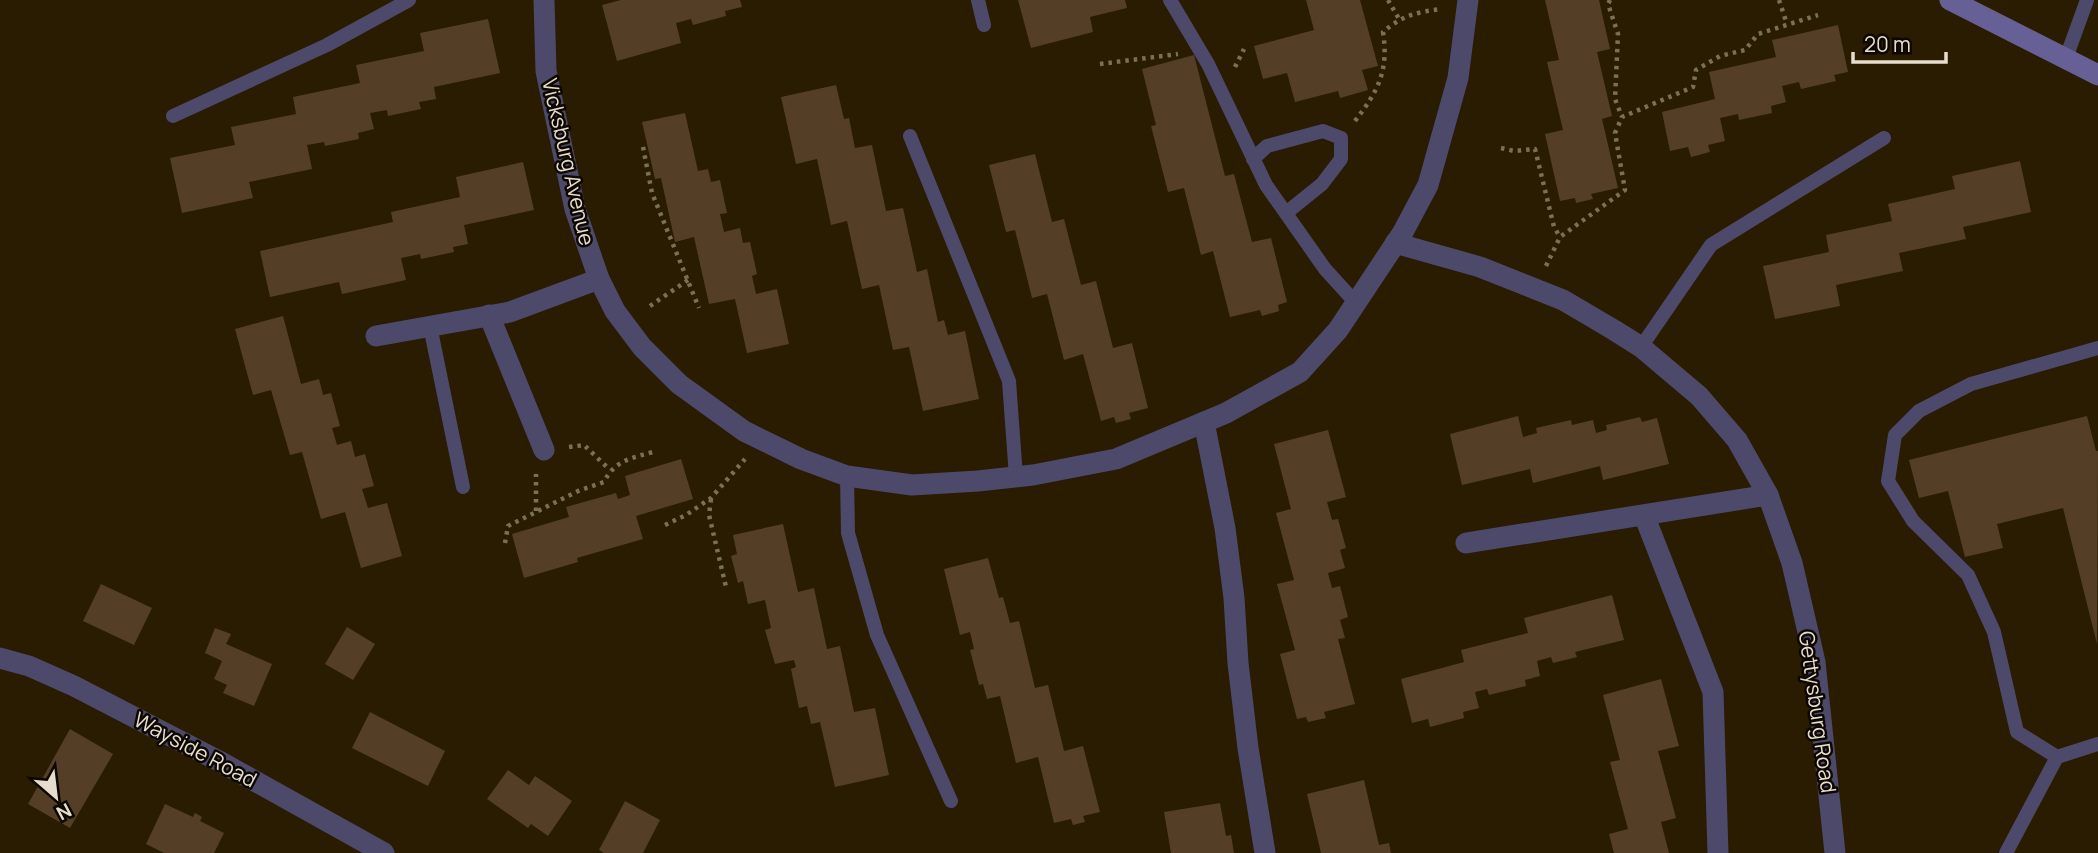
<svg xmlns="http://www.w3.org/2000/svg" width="2098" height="853" font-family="Manrope,sans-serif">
  <rect width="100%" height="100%" fill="#2a1c01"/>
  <!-- building -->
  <g fill="#543f26">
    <path d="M621 0H740L742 7 725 11 726 16 693 25 691 19 676 23 681 43 617 61 602 5Z"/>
    <path d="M1018 0H1125L1127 8 1090 17 1093 32 1031 48Z"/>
    <path d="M1306 0H1360L1378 66 1362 70 1368 90 1340 98 1338 91 1295 102 1287 73 1263 79 1254 46 1314 30Z"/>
    <path d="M1545 0H1599L1610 49 1597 52 1612 116 1602 119 1618 188 1591 194 1593 199 1576 203 1575 198 1560 201 1545 134 1563 130 1547 62 1559 60Z"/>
    <path d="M488 19 500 73 434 87 436 99 419 102 421 109 388 116 387 110 370 113 374 129 358 133 359 139 325 146 324 142 307 145 312 169 249 182 253 198 182 213 170 158 235 145 231 127 296 114 293 97 360 83 356 65 424 51 420 33Z"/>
    <path d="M1838 25 1848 72 1834 75 1836 81 1801 89 1799 82 1782 86 1786 102 1771 106 1772 113 1739 120 1738 114 1720 118 1725 141 1708 145 1710 152 1691 157 1688 147 1670 151 1662 112 1715 99 1709 72 1776 57 1772 40Z"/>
    <path d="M1194 55 1225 176 1234 174 1252 242 1271 238 1287 302 1278 305 1279 311 1262 316 1260 310 1230 317 1213 251 1201 255 1184 188 1168 192 1151 126 1156 125 1142 69Z"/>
    <path d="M836 85 844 119 849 118 855 148 872 145 886 211 903 208 917 272 927 269 938 322 944 320 948 335 965 331 979 399 923 411 909 347 893 350 879 285 862 289 847 221 831 225 817 159 796 164 781 97Z"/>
    <path d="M685 113 698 171 708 169 711 182 720 180 727 213 720 214 724 232 740 228 743 243 750 242 757 274 752 276 756 294 777 289 789 344 747 353 735 299 709 304 694 237 675 242 661 178 655 179 642 122Z"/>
    <path d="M1035 154 1052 222 1064 219 1081 285 1096 281 1113 348 1132 343 1148 408 1129 413 1131 419 1116 423 1114 417 1101 421 1083 354 1064 360 1047 294 1032 298 1015 230 1006 232 989 165Z"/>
    <path d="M2020 161 2031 212 1963 227 1966 239 1899 253 1903 271 1836 285 1840 306 1775 319 1763 266 1829 252 1826 235 1892 221 1888 204 1955 189 1952 176Z"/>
    <path d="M523 162 534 210 464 225 468 244 453 247 454 252 421 259 420 254 401 258 406 280 342 294 339 282 270 297 260 251 393 222 391 212 460 197 456 177Z"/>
    <path d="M283 316 301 384 319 379 323 395 331 393 340 426 332 428 337 445 351 441 355 457 365 454 374 486 362 489 368 508 387 503 402 556 361 568 345 512 321 519 302 452 290 455 271 390 253 395 235 329Z"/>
    <path d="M1518 416 1523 437 1537 433 1536 428 1571 420 1572 425 1593 420 1596 433 1607 430 1606 425 1640 417 1642 422 1657 418 1669 464 1603 480 1600 466 1533 483 1530 469 1462 485 1450 434Z"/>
    <path d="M2087 416 2096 451H2098L2097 644 2063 508 1997 524 2003 548 1965 557 1948 491 1919 498 1909 460Z"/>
    <path d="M1328 430 1346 497 1327 502 1332 520 1338 519 1346 548 1340 550 1345 568 1328 573 1332 588 1340 586 1348 617 1340 620 1345 638 1338 639 1355 704 1324 712 1326 718 1308 722 1306 717 1297 719 1280 654 1295 650 1277 584 1294 580 1276 513 1291 509 1274 444Z"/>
    <path d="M681 459 693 499 636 516 643 539 577 558 578 562 524 578 512 534 569 517 566 507 616 493 618 499 630 495 625 476Z"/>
    <path d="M783 524 798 592 814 588 827 649 840 646 854 712 875 708 889 775 835 787 820 722 811 724 807 706 799 708 791 669 796 667 794 660 775 664 765 630 771 628 765 600 748 604 743 581 738 583 731 556 737 554 733 535Z"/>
    <path d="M988 558 999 598 1003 597 1010 623 1019 621 1035 688 1048 685 1064 751 1083 746 1100 812 1083 816 1085 822 1073 825 1071 819 1054 823 1038 757 1016 763 1000 696 987 699 983 684 979 685 970 650 974 649 970 632 960 635 944 569Z"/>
    <path d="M101 584 152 608 134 645 83 621Z"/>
    <path d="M1612 595 1624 640 1575 652 1577 657 1553 663 1551 657 1537 661 1540 676 1525 680 1526 686 1489 695 1487 689 1475 692 1479 708 1463 712 1464 718 1430 727 1428 719 1412 723 1401 679 1464 662 1461 650 1528 633 1524 618Z"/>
    <path d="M347 627 375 644 353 680 325 664Z"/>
    <path d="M215 628 231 634 226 644 272 664 254 706 223 693 227 685 214 679 222 661 205 653Z"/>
    <path d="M1661 679 1679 746 1658 751 1676 818 1661 822 1669 853H1614L1609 834 1628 829 1610 762 1620 760 1603 695Z"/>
    <path d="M370 712 445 751 428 786 352 748Z"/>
    <path d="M70 729 113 754 70 828 28 804Z"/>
    <path d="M508 770 529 785 535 776 572 801 548 836 531 824 528 828 487 799Z"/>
    <path d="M1364 780 1379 845 1389 843 1391 853H1321L1307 794Z"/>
    <path d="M625 801 660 820 643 853H604L599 850Z"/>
    <path d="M1220 803 1226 836 1231 835 1234 853H1171L1164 812Z"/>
    <path d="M165 804 193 817 195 813 202 817 200 821 224 833 214 853H164L146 844Z"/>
  </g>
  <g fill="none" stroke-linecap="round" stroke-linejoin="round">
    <!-- path -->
    <g stroke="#7b6f59" stroke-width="4.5" stroke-dasharray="3.5 5" stroke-linecap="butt">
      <path d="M1388 0 1399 19"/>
      <path d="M1610 0 1608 4 1618 34 1615 99 1622 117"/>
      <path d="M1779 0 1787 24"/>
      <path d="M1100 64 1178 54"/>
      <path d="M1235 67 1244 49"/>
      <path d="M1355 121C1378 91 1389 71 1383 32 1403 15 1417 12 1442 9"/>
      <path d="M643 147 652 193 699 308"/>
      <path d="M1501 148 1514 151 1535 149 1554 227 1560 237"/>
      <path d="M1546 266 1560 237 1625 190 1615 133 1622 117 1693 87 1696 70 1720 56 1745 50 1758 34 1818 15"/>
      <path d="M650 306 688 280"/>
      <path d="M569 447 584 445 610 470"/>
      <path d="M711 499 709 515 726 587"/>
      <path d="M536 511V474"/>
      <path d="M665 525 686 515 711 498 745 459"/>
      <path d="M505 543 508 526 578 491 604 482C615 460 632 458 653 452"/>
    </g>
    <!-- lane -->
    <g stroke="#4d496b" stroke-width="14">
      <path d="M978 0 984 25"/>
      <path d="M1170 0 1208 64 1266 185 1325 269 1356 303"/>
      <path d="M2066 58 2087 0"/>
      <path d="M173 116 327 45 409 0"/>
      <path d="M910 136 1009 381 1016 477"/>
      <path d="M1253 159 1267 146 1323 131 1341 138V159L1322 184 1286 213"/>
      <path d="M430 326 463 487"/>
      <path d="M1641 347 1711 245 1884 138"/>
      <path d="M2098 348 1971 384 1919 411 1895 435 1888 481 1913 521 1968 575 1994 632 2017 732 2057 757 2098 744"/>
      <path d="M847 476 848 533 877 635 951 801"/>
      <path d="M2006 853 2057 757"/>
    </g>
    <!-- street -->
    <g stroke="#4d496b" stroke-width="21">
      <path d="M544 0 546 71 575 209 599 279 615 311 642 347 679 384 744 431 801 459 847 476 912 485 978 481 1033 475 1116 459 1226 413 1300 372 1338 330 1403 232 1428 185 1458 78 1468 0"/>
      <path d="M1395 243 1480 267 1563 300 1614 330 1641 347 1699 396 1737 440 1768 495 1792 563 1815 662 1835 853"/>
      <path d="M489 315 544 450"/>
      <path d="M376 336 510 312 599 279"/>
      <path d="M1204 422 1225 528 1234 598 1238 663 1248 748 1265 853"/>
      <path d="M1644 515 1713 692 1718 853"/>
      <path d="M1466 543 1768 495"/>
      <path d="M0 658 29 666 74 686 219 761 384 853"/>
    </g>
    <!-- secondary -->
    <path stroke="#676096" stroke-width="21" d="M1950 0 2098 75"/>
  </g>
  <g text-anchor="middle" stroke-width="5" stroke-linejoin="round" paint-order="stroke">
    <!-- street labels -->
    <g font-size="21" fill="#e6ddcd" stroke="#0d0701">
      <text transform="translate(568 162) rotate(77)" y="7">Vicksburg Avenue</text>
      <text transform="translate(1817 712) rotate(82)" y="7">Gettysburg Road</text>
      <text transform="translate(195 750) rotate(28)" y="7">Wayside Road</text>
    </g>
  </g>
  <!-- north arrow -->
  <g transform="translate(56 797) rotate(152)" stroke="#0d0701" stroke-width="5" paint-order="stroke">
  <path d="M0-5L12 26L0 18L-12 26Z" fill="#e6ddcd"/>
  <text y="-10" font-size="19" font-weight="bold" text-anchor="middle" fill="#e6ddcd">N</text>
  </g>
  <!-- scale -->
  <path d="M1853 52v10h93v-10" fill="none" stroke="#e6ddcd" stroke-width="3.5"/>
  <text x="1864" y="52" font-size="21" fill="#e6ddcd" stroke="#0d0701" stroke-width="5" paint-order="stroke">20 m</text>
</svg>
